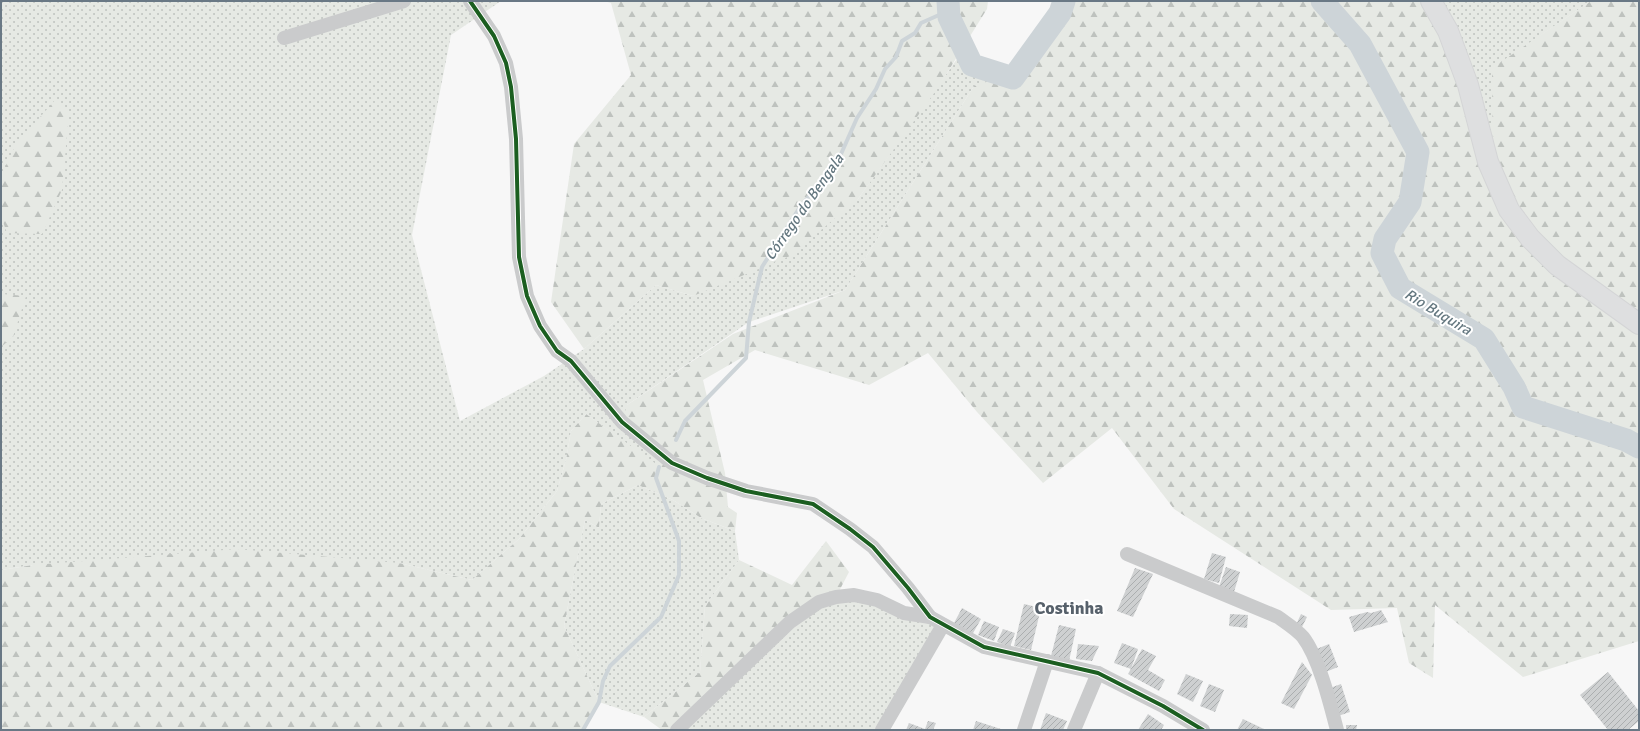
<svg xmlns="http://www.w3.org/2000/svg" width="1640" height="731" font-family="Signika,sans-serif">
  <defs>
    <pattern id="grass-dots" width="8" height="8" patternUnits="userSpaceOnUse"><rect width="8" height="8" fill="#e6e9e4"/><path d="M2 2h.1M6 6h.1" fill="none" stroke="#bec2be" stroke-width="1.8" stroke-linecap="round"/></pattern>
    <pattern id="forest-firs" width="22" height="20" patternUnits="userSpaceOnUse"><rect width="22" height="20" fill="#e6e9e4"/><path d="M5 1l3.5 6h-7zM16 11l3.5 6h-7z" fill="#bec2be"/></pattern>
    <pattern id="building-hatch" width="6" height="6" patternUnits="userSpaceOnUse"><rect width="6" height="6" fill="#ced0d1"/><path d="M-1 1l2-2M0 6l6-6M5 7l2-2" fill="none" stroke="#abaeaf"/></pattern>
  </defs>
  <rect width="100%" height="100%" fill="#f7f7f7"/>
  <!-- grass -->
  <g fill="url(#grass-dots)">
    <path d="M1 1H501L451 35 412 235 460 421 544 376 584 349 656 285 693 296 858 199 964 49 972 65 1013 78 974 86 845 290 749 322 627 405 659 452V467L586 414 571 431 566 460 557 491 519 539 472 580 399 563 33 565 1 570Z"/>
    <path d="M1427 1H1591L1493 68V173Z"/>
    <path d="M638 485 673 500 701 518 735 531 739 560 705 606 700 672 644 717 599 702 564 626 585 520 599 528 601 504Z"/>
    <path d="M854 595 943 625 882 730H677L819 602Z"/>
  </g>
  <!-- forest -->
  <g fill="url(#forest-firs)">
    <path d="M604 1H988L987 9 937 89 858 199 790 256 693 296 656 285 584 349 551 302 574 144 631 75 611 3Z"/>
    <path d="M1064 1H1427L1493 171 1492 68 1591 1H1639V330L1582 290 1639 334V641L1523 677 1435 605 1433 678 1409 663 1397 608 1331 610 1174 509 1112 428 1043 483 977 412 928 353 869 385 755 350 703 380 725 473 728 507 737 513 735 531 701 518 673 500 638 485 601 504 599 528 585 520 564 626 599 702 583 730H1V570L33 565 237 549 399 563 472 580 519 539 557 491 566 460 571 431 586 414 659 466V452L622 422 627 405 733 334 845 290 974 86 1017 72 1060 13Z"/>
    <path d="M55 100 69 112 62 190 42 234 7 233 1 216V176L15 146Z"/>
    <path d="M1 294 26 296 13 337 1 347Z"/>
    <path d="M826 541 849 572 836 597 819 602 677 730H662L644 717 700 672 705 606 739 560 792 585Z"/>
  </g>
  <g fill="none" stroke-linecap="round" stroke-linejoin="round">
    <!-- stream -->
    <g stroke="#cdd4d8" stroke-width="4">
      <path d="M676 440 685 421 746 358 749 322 762 267 800 207 837 163 857 118 876 89 885 69 896 57 902 41 915 33 921 23 939 15 949 17"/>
      <path d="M583 730 599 702 603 681 610 666 661 617 679 575V541L656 478 659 467"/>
    </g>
    <!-- river -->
    <g stroke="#cdd4d8" stroke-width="23">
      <path d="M948 1 949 17 972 65 1013 78 1060 13 1064 1"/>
      <path d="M1322 1 1360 44 1418 152 1410 202 1385 239 1382 253 1400 288 1484 339 1514 387 1523 407 1626 440 1639 447"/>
    </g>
  </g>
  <!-- building -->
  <g fill="url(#building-hatch)">
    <path d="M1212 553 1226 557 1219 583 1204 579Z"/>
    <path d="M1226 567 1240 572 1234 592 1219 587Z"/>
    <path d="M1135 568 1153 574 1133 617 1117 611Z"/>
    <path d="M1024 604 1041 608 1031 650 1014 646Z"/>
    <path d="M962 608 981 619 972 635 953 625Z"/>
    <path d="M1381 610 1388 622 1354 632 1349 617 1367 612 1371 613Z"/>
    <path d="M1230 614 1248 615 1247 628 1229 626Z"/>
    <path d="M1301 614 1307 617 1302 627 1296 625Z"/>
    <path d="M984 621 999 627 994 641 978 635Z"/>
    <path d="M1059 625 1076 629 1069 661 1051 656Z"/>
    <path d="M1003 629 1015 633 1010 647 997 642Z"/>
    <path d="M1122 643 1138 649 1131 669 1114 663Z"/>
    <path d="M1078 644 1099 646 1092 661 1076 659Z"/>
    <path d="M1329 644 1338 667 1323 673 1314 650Z"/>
    <path d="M1142 649 1156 656 1148 670 1165 680 1159 691 1128 674Z"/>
    <path d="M1302 662 1312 675 1294 709 1281 703Z"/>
    <path d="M1608 672 1639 711V721L1628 730H1608L1580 695Z"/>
    <path d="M1186 674 1203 681 1193 702 1177 694Z"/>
    <path d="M1209 684 1224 690 1215 712 1200 706Z"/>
    <path d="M1341 684 1350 712 1338 716 1330 688Z"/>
    <path d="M1046 713 1067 721 1063 730H1040Z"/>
    <path d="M1148 714 1164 725 1161 730H1138Z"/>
    <path d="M1243 719 1266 730H1237Z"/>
    <path d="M928 721 936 723 933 730H906L909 723 925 729Z"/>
    <path d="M976 721 1004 730H973Z"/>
    <path d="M1346 725H1357L1356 730H1346Z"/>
  </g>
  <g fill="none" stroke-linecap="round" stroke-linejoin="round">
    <!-- secondary casing -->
    <g stroke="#d4d5d6" stroke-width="22">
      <path id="secondary" d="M1431 1 1448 31 1468 85 1488 162 1509 210 1530 238 1557 265 1639 324"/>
    </g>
    <!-- minor -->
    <g stroke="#cacbcc" stroke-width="14">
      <path d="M470 1 494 36 506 63 511 87 516 139 519 257 527 296 540 326 557 351 571 361 622 422 672 463 707 478 746 491 813 504 850 529 873 547 908 588 930 617 984 647 1098 673 1163 706 1203 730"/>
      <path d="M284 38 404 1"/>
      <path d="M1127 554 1278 617C1286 623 1296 629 1303 637 1319 658 1330 703 1337 730"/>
      <path d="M677 730 790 622 819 602 836 597 854 595 877 600 904 613 930 617"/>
      <path d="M882 730 943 625"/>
      <path d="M1024 730 1047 661"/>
      <path d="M1074 730 1098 673"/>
    </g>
    <!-- secondary -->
    <use href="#secondary" stroke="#dedfe0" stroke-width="20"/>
    <!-- cycleway casing -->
    <g stroke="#fff" stroke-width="6">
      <path id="cycleway" d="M470 1 494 36 506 63 511 87 516 139 519 257 527 296 540 326 557 351 571 361 622 422 672 463 707 478 746 491 813 504 850 529 873 547 908 588 930 617 984 647 1098 673 1163 706 1203 730"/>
    </g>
    <!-- cycleway -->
    <use href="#cycleway" stroke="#1b5e20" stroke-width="4"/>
  </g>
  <g text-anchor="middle" stroke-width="4" stroke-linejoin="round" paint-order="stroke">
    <!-- water labels -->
    <g font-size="15" font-style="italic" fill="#657880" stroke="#fff">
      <text transform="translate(804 207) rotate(-55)" y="5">Córrego do Bengala</text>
      <text transform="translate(1438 312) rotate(31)" y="5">Rio Buquira</text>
    </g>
    <!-- district labels -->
    <g font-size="18" font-weight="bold" fill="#57616b" stroke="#fff">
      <text x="1069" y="614">Costinha</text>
    </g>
  </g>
  <!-- border -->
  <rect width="1640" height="731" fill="none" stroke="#697885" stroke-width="4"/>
</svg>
